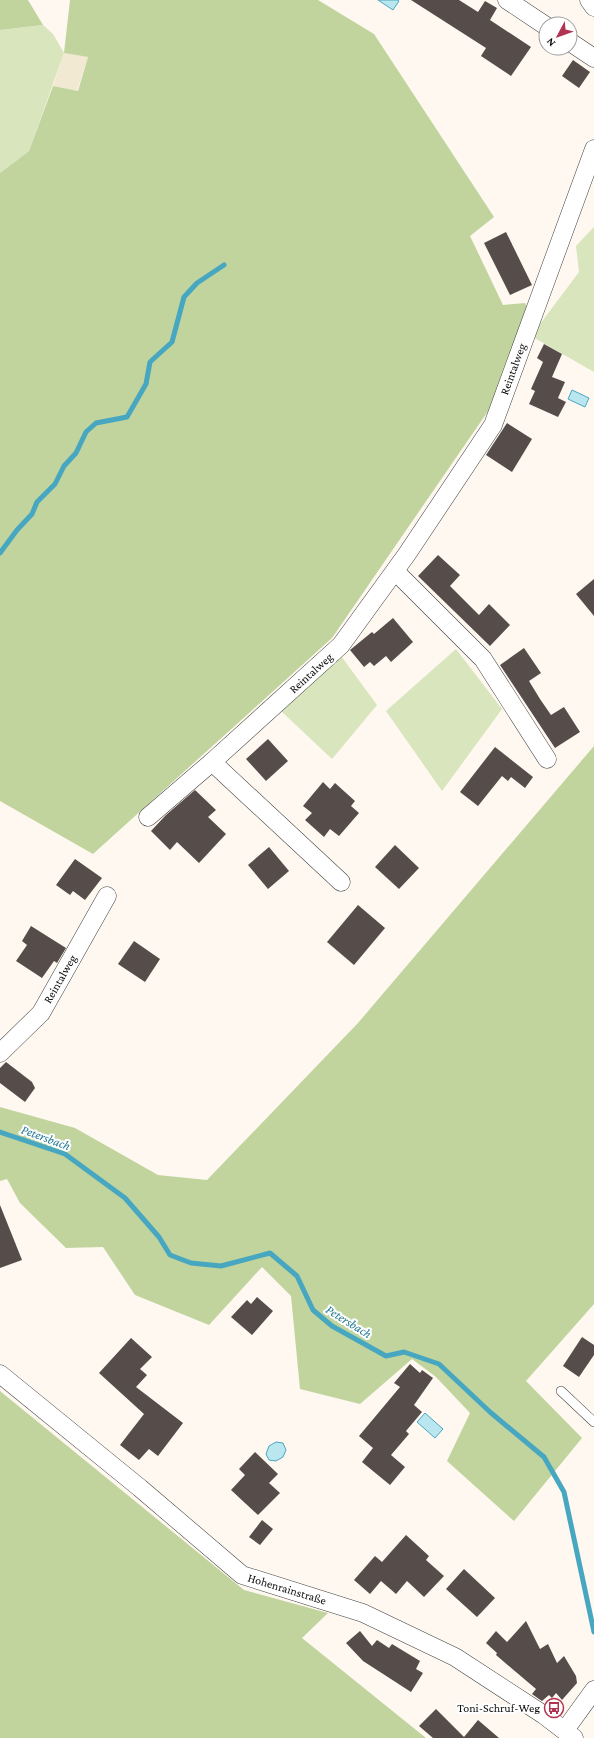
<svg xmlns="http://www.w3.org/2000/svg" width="594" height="1738" font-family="'Crimson Pro',serif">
  <rect width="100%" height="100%" fill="#fef8f0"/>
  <!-- farmland -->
  <path fill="#f1e9d2" d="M64 53 88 57 77 91 53 86Z"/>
  <!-- green -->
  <g fill="#d9e5bd">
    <path d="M43 25 53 34 64 53 29 151 0 173V30Z"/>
    <path d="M594 227V372L531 336 579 272 576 246Z"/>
    <path d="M456 649 502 709 442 791 386 711Z"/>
    <path d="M341 656 377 705 332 759 280 710Z"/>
  </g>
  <!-- forest -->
  <g fill="#c1d49e">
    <path d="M0 0H28L43 25 0 30Z"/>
    <path d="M70 0H318L374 34 494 217 470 236 503 305 525 303 539 326 495 401 332 638 93 854 0 801V173L29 151 53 86 78 91 88 57 64 53Z"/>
    <path d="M594 746V1304L526 1381 582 1438 514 1521 447 1461 470 1413 436 1377 412 1359 360 1404 300 1389 291 1296 262 1267 209 1325 135 1295 103 1247 66 1248 20 1203 7 1179 0 1181V1107L75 1128 158 1175 207 1180 358 1023Z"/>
    <path d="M0 1391 244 1590 328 1613 302 1638 426 1738H0Z"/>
  </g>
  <!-- water -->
  <g fill="#bae6f0" stroke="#48a7c0">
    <path d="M378 0H398L399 1 393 10Z"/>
    <path d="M572 390 589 398 585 407 568 399Z"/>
    <path d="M425 1413 443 1429 435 1438 417 1422Z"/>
    <path d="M276 1442 283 1443 286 1450 283 1457 276 1461 269 1460 266 1454 269 1446Z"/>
  </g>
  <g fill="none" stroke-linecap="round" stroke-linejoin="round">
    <!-- stream -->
    <g stroke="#48a7c0" stroke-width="5">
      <path d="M0 553 17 530 32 514 37 502 55 484 64 466 76 453 86 432 96 423 127 417 146 384 150 362 172 342 184 297 197 283 224 265"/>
      <path d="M0 1132 65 1154 125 1198 159 1237 170 1255 191 1263 221 1266 270 1253 297 1276 313 1310 332 1326 386 1356 404 1352 439 1364 490 1412 544 1457 564 1492 594 1632"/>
    </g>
  </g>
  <!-- building -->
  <g fill="#564d4b">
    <path d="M411 0H459L478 12 485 1 497 8 490 20 531 47 511 76 481 56 486 48Z"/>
    <path d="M573 60 590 72 579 88 562 76Z"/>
    <path d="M506 232 532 285 510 295 484 243Z"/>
    <path d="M544 344 562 354 552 377 565 382 558 398 566 402 558 417 529 404 535 391 531 389 543 362 537 358Z"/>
    <path d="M507 423 532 439 512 472 486 455Z"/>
    <path d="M438 555 460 575 450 586 479 615 489 604 510 625 490 646 418 576Z"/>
    <path d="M594 579V616L576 594Z"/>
    <path d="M393 618 413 642 391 662 386 656 374 666 370 662 364 667 350 650 372 632 374 634Z"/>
    <path d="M524 648 541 673 529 681 540 699 551 715 564 707 580 732 555 748 500 665Z"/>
    <path d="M268 739 288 761 266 781 246 759Z"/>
    <path d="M495 747 533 777 525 788 511 777 508 781 502 776 478 806 460 792Z"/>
    <path d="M323 782 330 789 335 783 355 801 351 806 359 813 339 836 330 829 324 837 305 820 312 813 303 806Z"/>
    <path d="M195 790 216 810 208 817 226 834 199 863 177 842 170 850 151 831 166 815Z"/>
    <path d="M395 845 419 868 399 889 375 867Z"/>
    <path d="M269 847 289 871 268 889 248 865Z"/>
    <path d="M75 859 102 878 85 900 73 891 70 895 56 885Z"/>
    <path d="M358 905 385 928 354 965 327 942Z"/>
    <path d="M31 926 66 948 57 963 54 961 42 978 16 961 27 945 22 941Z"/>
    <path d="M134 941 160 959 145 982 118 964Z"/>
    <path d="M6 1062 32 1082 35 1088 25 1102 0 1083V1068Z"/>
    <path d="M0 1205 22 1260 0 1268Z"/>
    <path d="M257 1297 273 1311 252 1335 231 1317 247 1300 251 1304Z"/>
    <path d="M582 1337 594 1345V1355L579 1377 563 1366Z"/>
    <path d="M131 1338 152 1357 140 1369 147 1375 136 1387 183 1423 158 1456 149 1449 139 1460 120 1445 144 1414 99 1373Z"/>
    <path d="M410 1364 420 1373 422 1370 433 1378 414 1405 422 1412 406 1431 409 1434 391 1455 405 1467 390 1485 362 1462 373 1448 359 1436 400 1387 394 1383Z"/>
    <path d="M255 1452 278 1474 269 1483 280 1493 258 1515 231 1490 245 1475 239 1469Z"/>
    <path d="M262 1520 273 1529 260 1545 249 1537Z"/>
    <path d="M406 1535 429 1556 426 1560 444 1576 424 1597 407 1581 396 1594 381 1581 370 1594 354 1580 375 1556 382 1562Z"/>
    <path d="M464 1569 495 1598 477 1617 446 1589Z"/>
    <path d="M526 1621 540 1649 548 1644 557 1663 564 1656 576 1676 577 1683 562 1700 556 1693 552 1698 549 1695 542 1701 539 1699 532 1694 536 1689 496 1655 497 1653 486 1643 496 1631 507 1642Z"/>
    <path d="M360 1631 372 1646 377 1640 389 1648 392 1644 420 1661 416 1669 423 1673 411 1692 363 1661 346 1643Z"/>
    <path d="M436 1709 464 1737 478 1720 499 1738H433L419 1726Z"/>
  </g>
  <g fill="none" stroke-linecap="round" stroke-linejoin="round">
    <!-- service casing -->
    <g stroke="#414141" stroke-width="10">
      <path id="service" d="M561 1391 594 1422"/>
    </g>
    <!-- minor casing -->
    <g stroke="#414141" stroke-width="19">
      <g id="minor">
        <path d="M507 0 546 26"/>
        <path d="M589 0 594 7"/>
        <path d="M570 42 594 58"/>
        <path d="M395 571 483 659 547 759"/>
        <path d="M212 762 341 882"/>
        <path d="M148 817 212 762 341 645 407 554 493 425 594 149"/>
        <path d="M0 1053 41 1013 107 896"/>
        <path d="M0 1374 140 1488 242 1575 363 1613 455 1657 544 1715 574 1738"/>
        <path d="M565 1730 594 1690"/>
      </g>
    </g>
    <!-- service -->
    <use href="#service" stroke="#fff" stroke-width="9"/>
    <!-- minor -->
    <use href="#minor" stroke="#fff" stroke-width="18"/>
  </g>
  <!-- icons -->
  <defs>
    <g id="bus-ring" transform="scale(1)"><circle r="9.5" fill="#fff" stroke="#b13351" stroke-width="1.5"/><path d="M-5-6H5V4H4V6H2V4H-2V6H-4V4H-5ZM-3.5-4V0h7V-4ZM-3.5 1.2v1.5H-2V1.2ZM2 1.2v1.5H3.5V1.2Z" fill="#b13351"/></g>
  </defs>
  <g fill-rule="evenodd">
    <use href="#bus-ring" x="554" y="1708"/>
  </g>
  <g text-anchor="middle" stroke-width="4" stroke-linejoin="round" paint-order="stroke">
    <!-- street labels -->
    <g font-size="12" fill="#0e0e0e" stroke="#fff">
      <text transform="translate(513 369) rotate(-70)" y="4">Reintalweg</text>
      <text transform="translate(311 673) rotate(-42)" y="4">Reintalweg</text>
      <text transform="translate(60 979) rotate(-60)" y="4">Reintalweg</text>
      <text transform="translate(287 1589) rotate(17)" y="4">Hohenrainstraße</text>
    </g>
    <!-- poi labels -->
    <g font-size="12" fill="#0e0e0e" stroke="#fff" text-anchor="end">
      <text x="540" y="1712">Toni-Schruf-Weg</text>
    </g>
    <!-- water labels -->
    <g font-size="13" font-style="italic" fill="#237894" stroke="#fff">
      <text transform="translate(46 1137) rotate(20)" y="5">Petersbach</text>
      <text transform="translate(349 1321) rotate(32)" y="5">Petersbach</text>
    </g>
  </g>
  <!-- north arrow -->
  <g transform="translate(558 36) rotate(229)"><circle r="19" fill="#ffffff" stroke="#9f9f9f"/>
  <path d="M0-3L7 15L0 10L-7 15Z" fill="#b13351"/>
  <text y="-6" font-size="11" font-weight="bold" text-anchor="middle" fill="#0e0e0e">N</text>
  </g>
</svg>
